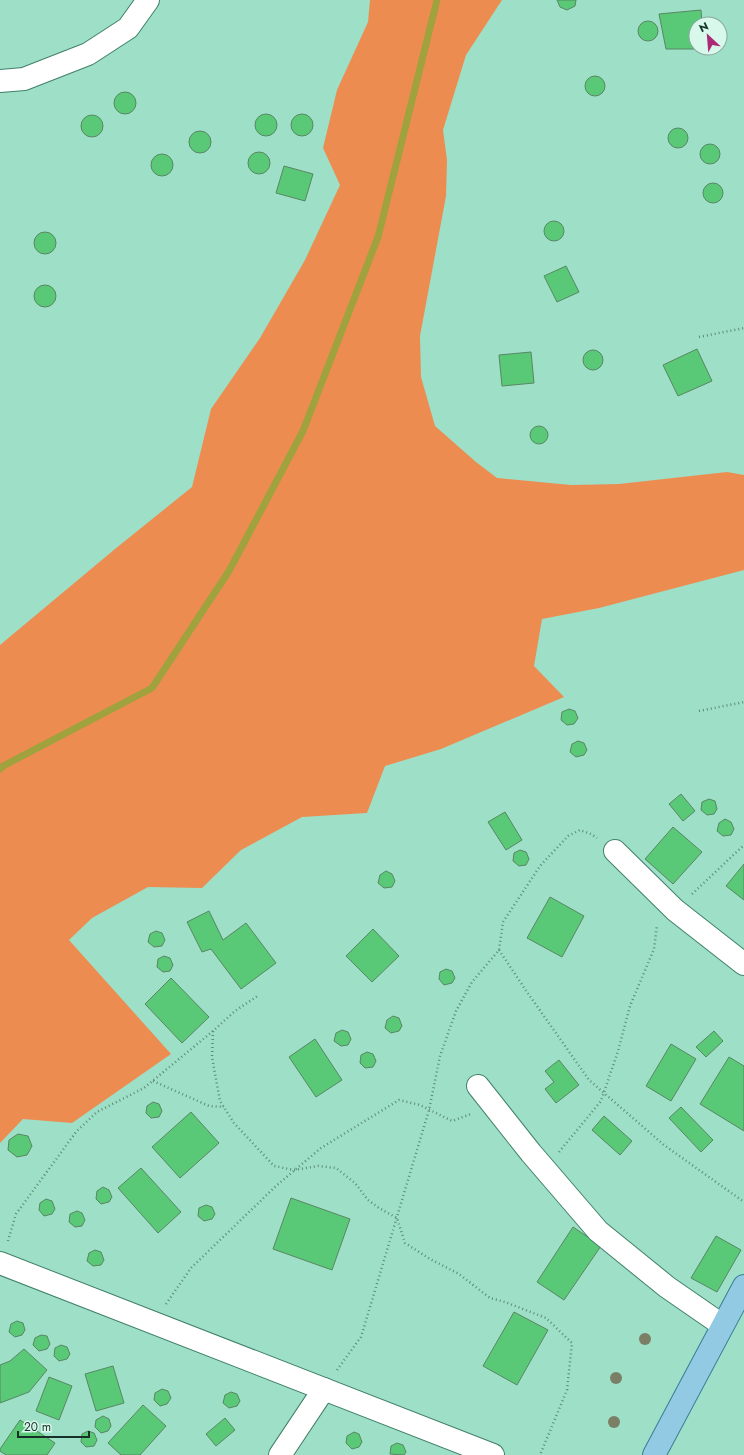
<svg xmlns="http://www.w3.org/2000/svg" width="744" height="1455" font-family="Jost,sans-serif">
  <rect width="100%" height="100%" fill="#9edfc7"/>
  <!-- green -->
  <path fill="#ed8c51" d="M370 0H502L466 55 443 130 447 160 446 196 420 336 421 377 435 426 476 462 497 478 571 485 619 484 727 472 744 475V570L599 608 542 619 534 666 564 697 441 749 385 766 367 813 302 817 241 850 202 888 148 887 92 918 69 940 171 1054 72 1123 23 1119 0 1143V645L115 549 192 487 211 409 260 338 305 260 340 185 323 148 337 90 368 22Z"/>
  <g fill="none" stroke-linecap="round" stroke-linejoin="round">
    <!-- stream -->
    <path stroke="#a0a23d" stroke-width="7" d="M0 769 3 766 152 688 229 571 303 431 378 237 437 0"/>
  </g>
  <!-- building -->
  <g fill="#59c978" stroke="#598663">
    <path d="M557 0H576L575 6 567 10 560 7Z"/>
    <path d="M701 10 702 24H696V48L703 49H666L659 14Z"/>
    <circle cx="648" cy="31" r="10"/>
    <circle cx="595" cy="86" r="10"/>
    <circle cx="125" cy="103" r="11"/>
    <circle cx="302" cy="125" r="11"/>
    <circle cx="266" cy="125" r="11"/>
    <circle cx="92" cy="126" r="11"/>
    <circle cx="678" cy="138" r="10"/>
    <circle cx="200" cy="142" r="11"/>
    <circle cx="710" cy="154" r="10"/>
    <circle cx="259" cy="163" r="11"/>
    <circle cx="162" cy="165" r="11"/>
    <path d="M284 166 313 174 305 201 276 193Z"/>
    <circle cx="713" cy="193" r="10"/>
    <circle cx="554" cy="231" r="10"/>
    <circle cx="45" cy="243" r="11"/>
    <path d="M566 266 579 292 557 302 544 276Z"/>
    <circle cx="45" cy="296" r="11"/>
    <path d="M697 349 712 381 678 396 663 365Z"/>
    <circle cx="593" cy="360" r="10"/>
    <path d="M531 352 534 383 502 386 499 355Z"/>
    <circle cx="539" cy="435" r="9"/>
    <path d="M569 709 575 711 578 718 574 724 567 725 561 720 562 712Z"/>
    <path d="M578 741 584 743 587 750 584 755 576 757 570 752 572 744Z"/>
    <path d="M681 794 695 811 683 821 669 804Z"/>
    <path d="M709 799 715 801 717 809 714 814 707 815 701 810 702 802Z"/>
    <path d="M505 812 522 840 506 850 488 822Z"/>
    <path d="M725 819 731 822 734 829 731 835 723 836 717 831 719 823Z"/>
    <path d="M673 827 702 852 673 884 645 859Z"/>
    <path d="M520 850 526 852 529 859 526 865 519 866 513 861 514 853Z"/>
    <path d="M744 864V900L726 886Z"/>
    <path d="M386 871 392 874 395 881 392 887 384 888 378 883 380 875Z"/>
    <path d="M550 897 584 916 562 957 527 938Z"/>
    <path d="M209 911 223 940 246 923 276 963 241 989 211 949 202 952 187 922Z"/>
    <path d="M373 929 399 956 372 982 346 956Z"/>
    <path d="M156 931 162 933 165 940 162 946 154 947 148 942 150 934Z"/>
    <path d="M164 956 170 958 173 965 170 971 163 972 157 967 158 959Z"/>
    <path d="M446 969 452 971 455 978 452 983 444 985 439 979 440 972Z"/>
    <path d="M171 978 209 1017 182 1043 145 1004Z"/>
    <path d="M393 1016 399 1018 402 1026 399 1031 391 1033 385 1028 387 1020Z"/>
    <path d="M342 1030 348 1032 351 1039 348 1045 341 1046 334 1041 336 1033Z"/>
    <path d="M714 1031 723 1041 706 1057 696 1047Z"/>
    <path d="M315 1039 342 1080 316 1097 289 1057Z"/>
    <path d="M671 1044 696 1059 671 1101 646 1086Z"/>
    <path d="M367 1052 373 1054 376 1061 373 1067 365 1068 360 1063 361 1055Z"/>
    <path d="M729 1057 744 1066V1131L700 1104Z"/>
    <path d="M559 1060 579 1085 556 1103 545 1089 554 1082 545 1071Z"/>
    <path d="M153 1102 159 1104 162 1111 159 1117 151 1118 146 1113 147 1106Z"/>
    <path d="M681 1107 713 1140 701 1152 669 1118Z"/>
    <path d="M191 1112 219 1143 180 1178 152 1147Z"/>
    <path d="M604 1116 632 1141 620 1155 592 1130Z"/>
    <path d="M18 1134 28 1136 32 1146 27 1155 17 1157 8 1150 9 1140Z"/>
    <path d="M141 1168 181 1212 158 1233 118 1188Z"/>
    <path d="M103 1187 109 1190 112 1197 109 1202 101 1204 96 1199 97 1191Z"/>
    <path d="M291 1198 350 1219 332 1270 273 1249Z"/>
    <path d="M46 1199 52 1201 55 1209 52 1214 44 1216 39 1210 40 1203Z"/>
    <path d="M206 1205 212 1207 215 1214 212 1219 204 1221 198 1216 199 1208Z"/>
    <path d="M77 1211 82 1213 85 1220 82 1226 75 1227 69 1222 70 1214Z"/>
    <path d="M573 1227 601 1246 564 1300 537 1282Z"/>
    <path d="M716 1236 741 1250 717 1292 691 1278Z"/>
    <path d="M95 1250 101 1252 104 1260 101 1265 93 1266 87 1261 89 1253Z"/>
    <path d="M514 1312 548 1330 517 1385 483 1366Z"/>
    <path d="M17 1321 23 1323 25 1330 22 1335 15 1337 9 1332 11 1324Z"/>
    <path d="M41 1335 47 1336 50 1344 47 1349 39 1351 33 1345 35 1338Z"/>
    <path d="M61 1345 67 1347 70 1354 67 1359 59 1361 54 1356 55 1348Z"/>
    <path d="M24 1349 47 1370 29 1392 0 1403V1365L10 1361Z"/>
    <path d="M113 1366 124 1403 96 1411 85 1374Z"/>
    <path d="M49 1377 72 1386 59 1420 36 1411Z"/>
    <path d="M162 1389 168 1391 171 1398 167 1404 160 1406 154 1400 155 1393Z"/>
    <path d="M231 1392 237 1394 240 1401 237 1406 229 1408 223 1403 225 1395Z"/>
    <path d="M143 1405 166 1426 140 1455H121L108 1443Z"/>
    <path d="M103 1416 109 1419 111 1426 108 1431 101 1433 95 1427 96 1420Z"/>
    <path d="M225 1418 235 1430 216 1446 206 1434Z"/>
    <path d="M20 1420 55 1443 47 1455H6L0 1451V1449Z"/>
    <path d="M88 1431 94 1433 97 1440 94 1446 86 1447 81 1442 82 1434Z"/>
    <path d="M354 1432 359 1434 362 1442 359 1447 352 1449 346 1443 347 1436Z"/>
    <path d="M397 1443 403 1445 406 1452 404 1455 390 1454 391 1446Z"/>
  </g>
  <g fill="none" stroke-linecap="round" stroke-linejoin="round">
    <!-- minor casing -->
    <g stroke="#41806b" stroke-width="24">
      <g id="minor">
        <path d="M0 81 24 79 88 54 128 28 148 0"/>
        <path d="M615 851 675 910 744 964"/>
        <path d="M478 1086 531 1153 598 1231 667 1287 722 1325"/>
        <path d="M0 1263 493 1455"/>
        <path d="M280 1455 324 1389"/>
      </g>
    </g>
    <!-- major casing -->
    <g stroke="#377d95" stroke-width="24">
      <path id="major" d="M654 1455 744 1286"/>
    </g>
    <!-- path -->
    <g stroke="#5d8b7b" stroke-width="2.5" stroke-dasharray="1 3" stroke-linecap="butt">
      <path d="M699 337 744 328"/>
      <path d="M699 711 744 702"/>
      <path d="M692 894 744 845"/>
      <path d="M499 950 527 992 589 1080 664 1145 744 1202"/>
      <path d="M213 1031 212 1057 220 1101 234 1123 274 1166 294 1170 318 1166 336 1168 355 1183 368 1200 379 1208 397 1218 405 1243 430 1259 459 1274 490 1298 505 1302 546 1318 572 1343 567 1390 540 1455"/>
      <path d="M153 1081 209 1106 224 1107"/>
      <path d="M559 1152 601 1101 618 1051 630 1006 654 949 657 925"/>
      <path d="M8 1241 16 1214 76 1132 97 1112 144 1088 213 1031 235 1011 259 995"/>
      <path d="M166 1304 191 1268 276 1186 321 1148 399 1100 420 1105 452 1121 471 1114"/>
      <path d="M337 1370 361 1337 429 1110 440 1056 456 1011 472 982 499 950 503 922 540 866 568 836 580 830 591 834 597 838"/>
    </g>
    <!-- minor -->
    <use href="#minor" stroke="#fff" stroke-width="22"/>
    <!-- major -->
    <use href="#major" stroke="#92cae3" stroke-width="22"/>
  </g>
  <!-- trees -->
  <g fill="#7a7f66">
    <circle cx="645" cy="1339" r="6"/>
    <circle cx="616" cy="1378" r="6"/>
    <circle cx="614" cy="1422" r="6"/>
  </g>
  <!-- north arrow -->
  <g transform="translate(708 36) rotate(334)"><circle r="19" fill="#d8f8ec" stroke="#8aa89e"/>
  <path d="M0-3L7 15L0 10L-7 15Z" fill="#ac2a75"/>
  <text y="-6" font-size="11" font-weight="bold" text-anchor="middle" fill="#163028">N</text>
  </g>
  <!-- scale -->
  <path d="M18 1431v6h71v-6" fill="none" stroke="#163028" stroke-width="2"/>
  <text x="24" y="1431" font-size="12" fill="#163028" stroke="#d8f8ec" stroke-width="3" paint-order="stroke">20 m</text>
</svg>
